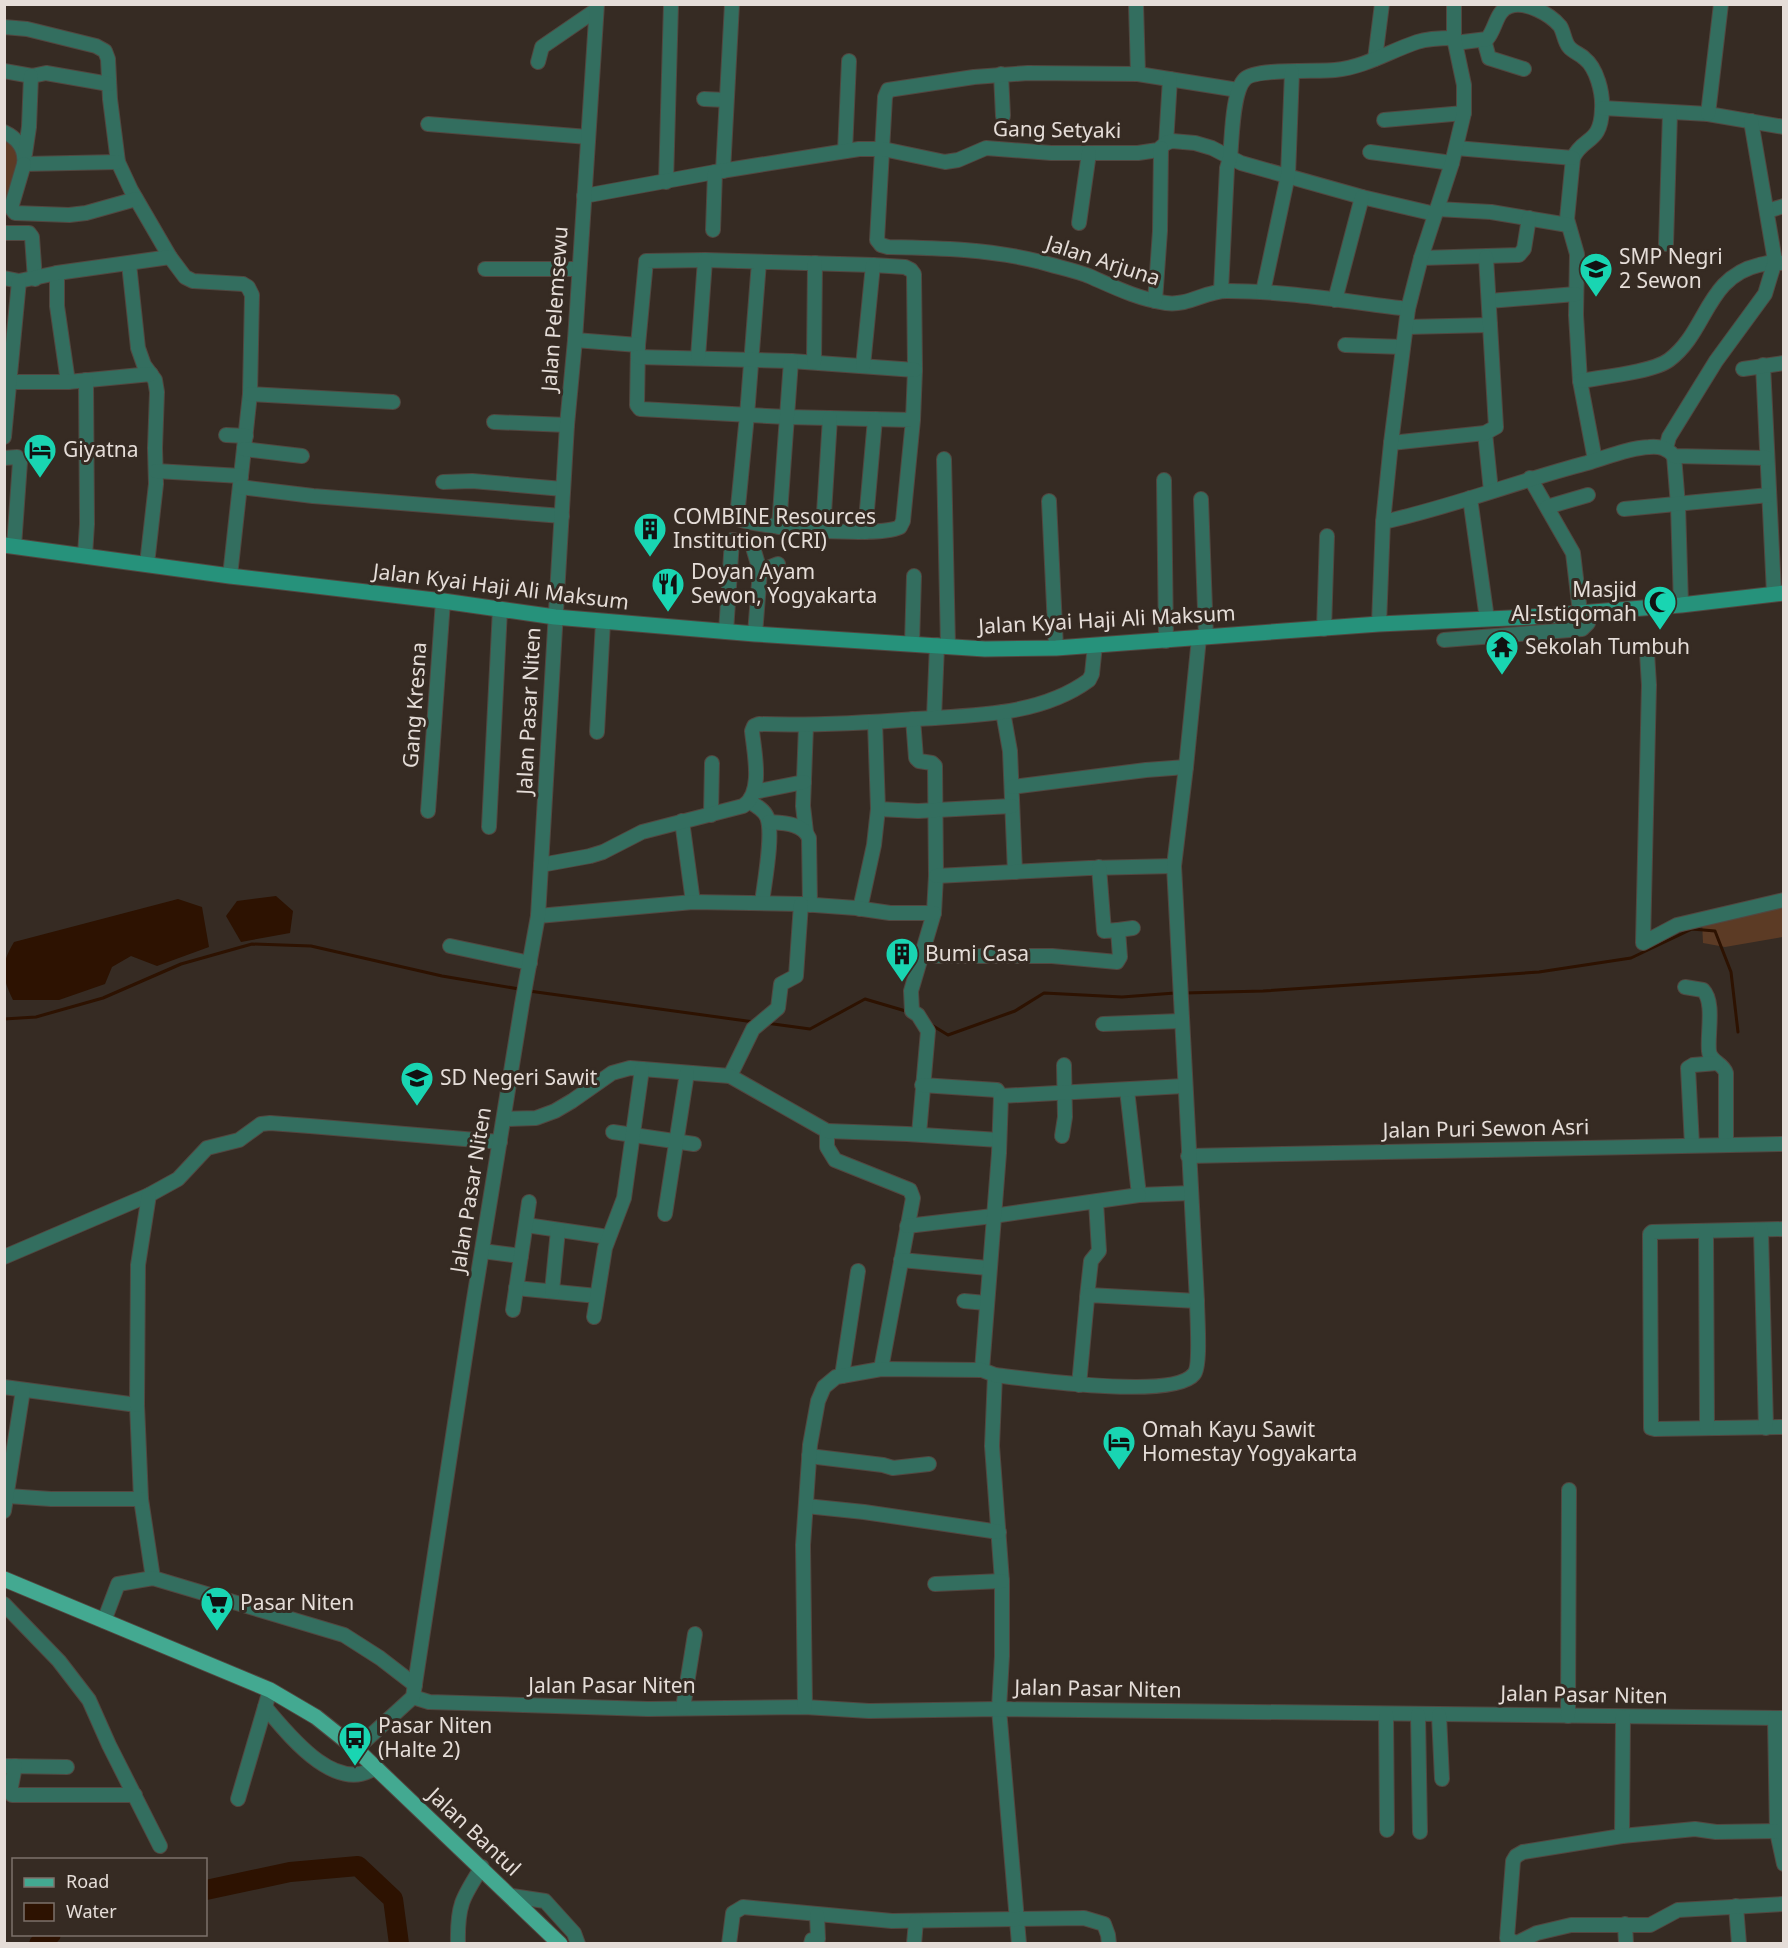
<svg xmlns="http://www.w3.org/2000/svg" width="1788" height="1948" font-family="'Noto Sans',sans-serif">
  <rect width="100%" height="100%" fill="#362b23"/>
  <!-- green -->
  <g fill="#5c3b25">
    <path d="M4 129 21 158 8 205 5 206Z"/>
    <path d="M1783 903V937L1725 947 1703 943 1702 921Z"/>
  </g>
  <!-- water -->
  <g fill="#2d1201">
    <path d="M276 896 293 911 290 933 241 942 226 916 237 901Z"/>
    <path d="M178 899 202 907 209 947 157 966 131 956 112 967 105 984 59 1000H13C2 977 0 965 14 942Z"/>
  </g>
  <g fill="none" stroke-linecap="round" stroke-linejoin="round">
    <!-- stream -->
    <g stroke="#2d1201" stroke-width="3">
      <path d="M529 991 754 1022"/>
      <path d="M1185 993 1263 991 1539 972 1631 958 1692 929 1715 931 1731 972 1738 1032"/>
      <path d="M4 1019 36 1017 103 998 181 964 252 944 311 946 442 976 519 989"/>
      <path d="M766 1023 810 1029 865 999 909 1012"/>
      <path d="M930 1024 948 1035 1015 1011 1044 993 1122 997 1175 993"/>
    </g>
    <!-- river -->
    <g stroke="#2d1201" stroke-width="20">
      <path d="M206 1890 290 1872 358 1866 393 1899 399 1944"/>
      <path d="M39 1944 51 1934"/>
    </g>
    <!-- street casing -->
    <g stroke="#524740" stroke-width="16">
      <g id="street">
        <path d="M1136 4 1138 74"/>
        <path d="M4 27 27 29 96 46 105 51 108 59 110 99 118 162 131 190 170 257"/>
        <path d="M1484 40 1489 58 1524 69"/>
        <path d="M1455 43 1487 39C1496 29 1496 10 1510 6 1526 1 1550 14 1560 26 1564 32 1564 41 1569 47 1573 52 1580 54 1584 58 1597 68 1603 93 1602 109 1601 145 1583 136 1573 158L1567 219 1577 254 1576 315 1580 381 1595 460"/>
        <path d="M1375 59 1382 4"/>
        <path d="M538 62 542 47 596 10"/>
        <path d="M4 71 32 76 46 73 109 84"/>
        <path d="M1001 74 1003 116"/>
        <path d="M1238 90 1138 74 1028 73 974 77 888 90 885 97 877 240 881 245 888 247C939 248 990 249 1041 262 1057 267 1074 270 1089 276 1114 287 1138 299 1166 303 1189 306 1205 291 1227 291 1288 291 1349 302 1408 309"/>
        <path d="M704 99 726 100"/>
        <path d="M1603 108 1708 114 1784 127"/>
        <path d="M1708 114 1721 4"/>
        <path d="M1384 120 1464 113"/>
        <path d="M428 124 588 137"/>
        <path d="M4 132C17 138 26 149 24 164L118 162"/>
        <path d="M1166 143 1170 79"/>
        <path d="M1456 148 1573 158"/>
        <path d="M845 151 849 61"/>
        <path d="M1370 152 1452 163"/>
        <path d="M25 154 29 127 31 76"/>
        <path d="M24 164 11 208 15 213 69 215 86 213 136 199"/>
        <path d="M723 171 732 4"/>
        <path d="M666 182 671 4"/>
        <path d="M584 196 715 172 859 149H883L945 162 958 160 986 148 1051 153H1138L1158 150 1166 143 1172 141 1195 143 1212 148 1241 163 1362 197 1435 214"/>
        <path d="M1437 209 1491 212 1568 225"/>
        <path d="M1767 211 1784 206"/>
        <path d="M1079 223 1089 153"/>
        <path d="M713 230 715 172"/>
        <path d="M4 233H29L32 237 35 279"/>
        <path d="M1666 244 1670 113"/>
        <path d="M1421 258 1519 255 1524 249 1529 218"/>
        <path d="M759 262 747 415 737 517 738 519C762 528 878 538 900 527L903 521 913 420 915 370 914 274 911 270 905 267 873 265 705 260 646 261 638 345 637 405 640 409 787 417 913 420"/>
        <path d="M129 264 138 348 144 365 155 380 157 392 155 448 156 484 147 564"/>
        <path d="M485 269H578"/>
        <path d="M57 273V306L68 382"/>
        <path d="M4 278 19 281 57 273 170 257 185 277 193 281 243 284 248 287 252 295 250 394 230 576"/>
        <path d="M1221 291 1227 168 1230 158C1232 140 1232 91 1245 79 1256 68 1317 72 1335 70 1365 67 1390 51 1417 42 1429 38 1442 38 1454 38"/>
        <path d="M1263 292 1288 175 1292 72"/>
        <path d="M1335 300 1362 197"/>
        <path d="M1155 301 1160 231 1161 148"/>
        <path d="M1489 301 1576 294"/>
        <path d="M1406 327 1490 325"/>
        <path d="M575 340 638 345"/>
        <path d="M1345 345 1403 347"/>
        <path d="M638 357 791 361 915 370"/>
        <path d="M698 357 705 260"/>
        <path d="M814 362 815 263"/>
        <path d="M1763 365 1774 593"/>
        <path d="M863 366 873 265"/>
        <path d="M1743 369 1784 363"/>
        <path d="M1580 381C1602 377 1653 372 1669 360 1707 332 1706 277 1759 265 1767 263 1773 261 1781 263"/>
        <path d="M10 382H68L151 374"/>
        <path d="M250 394 393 402"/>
        <path d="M494 422 567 425"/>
        <path d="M1485 433 1491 491"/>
        <path d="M226 435 246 436"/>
        <path d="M4 437 19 281"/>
        <path d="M1391 443 1485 433 1496 427 1486 257"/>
        <path d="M1666 448 1669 437 1716 361 1765 294 1775 261 1751 121"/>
        <path d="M244 449 302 456"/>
        <path d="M1674 456 1678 505 1681 605"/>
        <path d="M4 458 17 457 20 462 14 546"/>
        <path d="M944 459 948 646"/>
        <path d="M156 471 241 476"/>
        <path d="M1530 478 1573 553 1580 612"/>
        <path d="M1164 480 1166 641"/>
        <path d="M443 482 472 481 563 489"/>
        <path d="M240 487 313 496 562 516"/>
        <path d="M1470 498 1487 619"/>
        <path d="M1201 499 1206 637"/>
        <path d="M1049 501 1056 648"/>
        <path d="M1547 507 1588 495"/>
        <path d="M1624 509 1769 495"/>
        <path d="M1383 522C1452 507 1518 481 1587 463 1607 457 1629 448 1649 447 1660 446 1667 448 1674 456L1767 458"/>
        <path d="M779 527 791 361"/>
        <path d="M823 529 830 418"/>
        <path d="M865 532 875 419"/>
        <path d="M85 555 87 524 86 380"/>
        <path d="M1379 624 1383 522 1391 443 1408 309 1421 258 1452 163 1464 113V85L1454 38V4"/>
        <path d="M1324 629 1327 536"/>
        <path d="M726 632 732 540 749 542 752 544 760 571"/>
        <path d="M755 634 760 571 778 564"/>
        <path d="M1444 640 1582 629 1588 623 1586 612"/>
        <path d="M912 644 914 576"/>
        <path d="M1647 653 1649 685 1643 943 1677 925 1784 900"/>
        <path d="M1003 712 1010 751 1015 872"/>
        <path d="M934 718 937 645"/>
        <path d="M913 719 916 758 919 761 932 763 935 766 936 876 934 913 911 991 912 1011 918 1015 928 1031 919 1134"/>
        <path d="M806 726 803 806 806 832"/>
        <path d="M597 732 603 622"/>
        <path d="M1012 787 1146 770 1186 767"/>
        <path d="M754 792 804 782"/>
        <path d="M750 802C757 806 764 810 767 817 774 834 764 884 762 903"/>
        <path d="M878 809 918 811 1012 806"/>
        <path d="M428 811 443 601"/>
        <path d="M711 815 712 763"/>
        <path d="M682 821 693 902"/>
        <path d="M769 822C783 823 803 823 809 838L810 905"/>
        <path d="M489 827 500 609"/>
        <path d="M541 865 590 856 603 852 642 832 743 806C764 793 754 752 752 731L754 726 759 724C812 726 863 723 916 719 974 715 1040 716 1089 680L1092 674 1095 645"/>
        <path d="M936 876 1089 868 1174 866"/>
        <path d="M860 909 874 845 878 809 875 722"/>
        <path d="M538 916 693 902 801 904 856 908 890 913H934"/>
        <path d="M1118 930 1133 928"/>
        <path d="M450 946 530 963"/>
        <path d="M922 956H1052L1117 962 1120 957 1118 930 1104 931 1099 867"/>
        <path d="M1685 987 1703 990C1715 1002 1707 1035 1709 1051 1710 1062 1723 1063 1726 1073V1145"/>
        <path d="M1103 1024 1181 1021"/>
        <path d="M730 1076 753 1029 778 1008 781 984 796 976 801 904"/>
        <path d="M922 1085 997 1090 1001 1096"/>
        <path d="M1127 1090 1139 1195 1191 1193"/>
        <path d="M504 1119 536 1118 555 1111 572 1101 612 1073 630 1068 730 1076 827 1131V1147L835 1160 910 1190 913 1198 881 1369"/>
        <path d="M827 1131 907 1134 999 1140"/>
        <path d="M613 1132 694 1144"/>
        <path d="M1062 1136 1065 1117 1064 1065"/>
        <path d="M1692 1145 1688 1068 1693 1065 1717 1063"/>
        <path d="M1188 1156 1784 1144"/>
        <path d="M665 1214 687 1073"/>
        <path d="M526 1225 608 1237"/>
        <path d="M907 1226 993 1216 1139 1195"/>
        <path d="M1784 1229 1652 1232 1650 1234 1651 1428 1655 1429 1784 1427"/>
        <path d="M1761 1230 1766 1428"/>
        <path d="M1706 1231 1707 1428"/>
        <path d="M482 1251 521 1256"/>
        <path d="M4 1257 149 1195 178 1179 207 1148 239 1140 261 1124 270 1123 310 1126 500 1142"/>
        <path d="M901 1260 988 1268"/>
        <path d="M516 1288 597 1296"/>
        <path d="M552 1291 558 1230"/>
        <path d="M1087 1297 1091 1261 1099 1251 1096 1202"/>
        <path d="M964 1301 986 1303"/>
        <path d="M513 1310 529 1202"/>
        <path d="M594 1317 605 1248 624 1198 642 1069"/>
        <path d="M982 1370 999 1153 1001 1096 1184 1086"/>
        <path d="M995 1375 992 1446 1002 1581V1656L999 1709 1019 1944"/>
        <path d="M842 1376 858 1271"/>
        <path d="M1079 1385 1087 1299 1089 1295 1197 1301"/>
        <path d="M4 1387 137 1405 141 1499 153 1578"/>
        <path d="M137 1405 138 1265 149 1195"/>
        <path d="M809 1456 883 1465 893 1468 929 1464"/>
        <path d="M8 1496 51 1499H141"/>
        <path d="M806 1506 864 1512 999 1532"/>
        <path d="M4 1511 23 1390"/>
        <path d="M935 1584 1002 1581"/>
        <path d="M4 1604 59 1661 89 1700 109 1745 160 1846"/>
        <path d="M104 1621 118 1584 153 1578 344 1635 380 1658 415 1685"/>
        <path d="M413 1697 429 1702 648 1709 805 1707 869 1711 999 1709 1784 1718"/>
        <path d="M265 1707C288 1734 336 1796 376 1767"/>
        <path d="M805 1707 803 1545 810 1445 818 1401 824 1387 836 1377 881 1369 982 1370 995 1375C1028 1379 1174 1400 1194 1374 1201 1366 1197 1315 1197 1301L1174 866 1186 767 1199 638"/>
        <path d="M683 1708 695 1634"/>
        <path d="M1386 1714 1387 1830"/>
        <path d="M1418 1715 1420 1832"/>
        <path d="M1439 1715 1442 1779"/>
        <path d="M1568 1716 1569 1490"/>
        <path d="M1775 1718 1777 1832 1784 1864"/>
        <path d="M356 1749 413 1697 473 1305 522 1004 538 916 567 425 575 340 597 4"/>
        <path d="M4 1766 67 1767"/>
        <path d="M15 1766 11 1787 12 1795H135"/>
        <path d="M238 1799 270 1690"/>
        <path d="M1622 1836 1623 1717"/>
        <path d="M512 1896 545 1901 574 1933 578 1944"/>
        <path d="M1736 1906 1739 1944"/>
        <path d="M1625 1924 1626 1944"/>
        <path d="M1517 1943 1537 1933 1571 1925H1650L1678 1910 1784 1904"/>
        <path d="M458 1944C457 1906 462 1898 482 1867"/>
        <path d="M729 1944 733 1913 743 1907 892 1921 1084 1918 1104 1924 1108 1935 1109 1944"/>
        <path d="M811 1944 812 1940 818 1939 817 1915"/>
        <path d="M914 1944 916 1921"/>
        <path d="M1517 1944 1507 1938 1513 1861 1516 1856 1523 1852 1622 1836 1695 1829 1716 1832 1784 1831"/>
      </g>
    </g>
    <!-- secondary casing -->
    <g stroke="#524740" stroke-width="17">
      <path id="secondary" d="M4 545 230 576 443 601 555 617 755 634 985 649 1056 648 1379 624 1529 617 1681 605 1784 593"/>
    </g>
    <!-- primary casing -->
    <g stroke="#524740" stroke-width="17">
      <path id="primary" d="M4 1579 270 1690 316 1717 356 1749 560 1944"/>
    </g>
    <!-- street -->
    <use href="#street" stroke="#336e5f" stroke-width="14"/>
    <!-- secondary -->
    <use href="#secondary" stroke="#26927b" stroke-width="15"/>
    <!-- primary -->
    <use href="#primary" stroke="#43a991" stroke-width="15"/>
  </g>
  <!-- icons -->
  <defs>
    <g id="school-pin" transform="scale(1.725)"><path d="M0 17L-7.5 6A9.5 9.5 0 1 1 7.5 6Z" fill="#19d5b2" stroke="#362b23"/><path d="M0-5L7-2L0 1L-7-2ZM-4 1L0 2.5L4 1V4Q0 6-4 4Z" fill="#111"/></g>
    <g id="hotel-pin" transform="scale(1.725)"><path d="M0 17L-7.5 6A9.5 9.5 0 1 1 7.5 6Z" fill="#19d5b2" stroke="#362b23"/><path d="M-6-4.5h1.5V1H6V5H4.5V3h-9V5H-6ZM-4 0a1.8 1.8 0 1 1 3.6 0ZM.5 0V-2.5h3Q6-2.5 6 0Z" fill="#111"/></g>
    <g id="building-pin" transform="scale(1.725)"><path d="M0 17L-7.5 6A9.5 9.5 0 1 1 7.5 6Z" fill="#19d5b2" stroke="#362b23"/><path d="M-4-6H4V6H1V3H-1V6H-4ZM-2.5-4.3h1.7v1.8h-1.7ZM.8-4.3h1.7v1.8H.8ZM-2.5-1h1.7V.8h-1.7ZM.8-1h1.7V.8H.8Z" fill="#111"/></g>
    <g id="restaurant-pin" transform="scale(1.725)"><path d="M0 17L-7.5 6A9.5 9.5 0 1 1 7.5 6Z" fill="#19d5b2" stroke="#362b23"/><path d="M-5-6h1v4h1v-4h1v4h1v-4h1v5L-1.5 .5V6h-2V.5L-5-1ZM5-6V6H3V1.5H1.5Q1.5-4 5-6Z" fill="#111"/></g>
    <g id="mosque-pin" transform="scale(1.725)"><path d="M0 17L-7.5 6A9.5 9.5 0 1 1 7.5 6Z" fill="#19d5b2" stroke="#362b23"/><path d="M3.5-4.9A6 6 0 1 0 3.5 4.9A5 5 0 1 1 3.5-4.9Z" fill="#111"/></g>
    <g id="temple-pin" transform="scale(1.725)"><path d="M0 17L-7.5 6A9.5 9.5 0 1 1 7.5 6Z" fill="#19d5b2" stroke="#362b23"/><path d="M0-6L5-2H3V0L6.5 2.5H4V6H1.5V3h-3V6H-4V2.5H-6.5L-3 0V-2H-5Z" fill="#111"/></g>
    <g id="supermarket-pin" transform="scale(1.725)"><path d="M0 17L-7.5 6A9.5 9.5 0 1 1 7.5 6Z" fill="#19d5b2" stroke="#362b23"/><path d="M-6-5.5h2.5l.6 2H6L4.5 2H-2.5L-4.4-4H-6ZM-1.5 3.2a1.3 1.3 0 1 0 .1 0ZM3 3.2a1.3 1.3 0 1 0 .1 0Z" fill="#111"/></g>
    <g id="bus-pin" transform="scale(1.725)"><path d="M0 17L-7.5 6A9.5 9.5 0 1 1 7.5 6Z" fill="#19d5b2" stroke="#362b23"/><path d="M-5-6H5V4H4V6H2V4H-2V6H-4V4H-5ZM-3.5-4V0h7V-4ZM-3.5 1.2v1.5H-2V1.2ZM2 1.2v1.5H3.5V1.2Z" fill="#111"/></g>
  </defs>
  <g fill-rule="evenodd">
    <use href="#school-pin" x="1596" y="269"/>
    <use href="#hotel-pin" x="40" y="450"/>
    <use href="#building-pin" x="650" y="529"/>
    <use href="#restaurant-pin" x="668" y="584"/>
    <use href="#mosque-pin" x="1660" y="602"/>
    <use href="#temple-pin" x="1502" y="647"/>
    <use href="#building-pin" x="902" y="954"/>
    <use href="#school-pin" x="417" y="1078"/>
    <use href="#hotel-pin" x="1119" y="1442"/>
    <use href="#supermarket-pin" x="217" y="1603"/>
    <use href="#bus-pin" x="355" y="1738"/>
  </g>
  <g text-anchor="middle" stroke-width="6" stroke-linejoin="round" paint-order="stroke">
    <!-- street labels -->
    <g font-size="21" fill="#e5ddd8" stroke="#362b23">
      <text transform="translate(1057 130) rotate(1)" y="7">Gang Setyaki</text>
      <text transform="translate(1103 261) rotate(18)" y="7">Jalan Arjuna</text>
      <text transform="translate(555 309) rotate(-86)" y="7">Jalan Pelemsewu</text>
      <text transform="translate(501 587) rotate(7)" y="7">Jalan Kyai Haji Ali Maksum</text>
      <text transform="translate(1107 620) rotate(-3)" y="7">Jalan Kyai Haji Ali Maksum</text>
      <text transform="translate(415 705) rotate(-86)" y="7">Gang Kresna</text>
      <text transform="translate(529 711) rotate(-87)" y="7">Jalan Pasar Niten</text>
      <text transform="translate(1486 1129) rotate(-1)" y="7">Jalan Puri Sewon Asri</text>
      <text transform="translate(471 1190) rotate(-81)" y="7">Jalan Pasar Niten</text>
      <text x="612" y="1693">Jalan Pasar Niten</text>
      <text transform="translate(1098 1689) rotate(1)" y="7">Jalan Pasar Niten</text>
      <text transform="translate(1584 1695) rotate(1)" y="7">Jalan Pasar Niten</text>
      <text transform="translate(474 1832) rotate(43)" y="7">Jalan Bantul</text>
    </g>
    <!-- poi labels -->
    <g font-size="21" fill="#e5ddd8" stroke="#362b23" text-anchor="start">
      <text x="1619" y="264">SMP Negri<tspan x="1619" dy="24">2 Sewon</tspan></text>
      <text x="63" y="457">Giyatna</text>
      <text x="673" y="524">COMBINE Resources<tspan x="673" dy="24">Institution (CRI)</tspan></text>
      <text x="691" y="579">Doyan Ayam<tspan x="691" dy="24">Sewon, Yogyakarta</tspan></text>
      <text x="1637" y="597" text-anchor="end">Masjid<tspan x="1637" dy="24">Al-Istiqomah</tspan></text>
      <text x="1525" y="654">Sekolah Tumbuh</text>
      <text x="925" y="961">Bumi Casa</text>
      <text x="440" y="1085">SD Negeri Sawit</text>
      <text x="1142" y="1437">Omah Kayu Sawit<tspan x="1142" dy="24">Homestay Yogyakarta</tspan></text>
      <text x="240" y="1610">Pasar Niten</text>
      <text x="378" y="1733">Pasar Niten<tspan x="378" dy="24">(Halte 2)</tspan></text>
    </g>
  </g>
  <!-- border -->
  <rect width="1788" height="1948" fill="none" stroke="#e5ddd8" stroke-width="12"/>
  <!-- legend -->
  <rect x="12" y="1858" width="195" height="78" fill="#362b23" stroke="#7c726b" stroke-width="1.5"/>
  <rect x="24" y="1878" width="30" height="9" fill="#43a991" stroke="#7c726b" stroke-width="1.5"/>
  <text x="66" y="1888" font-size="18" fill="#e5ddd8">Road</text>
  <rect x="24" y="1903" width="30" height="18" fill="#2d1201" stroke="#7c726b" stroke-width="1.5"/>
  <text x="66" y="1918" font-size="18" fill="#e5ddd8">Water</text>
</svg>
